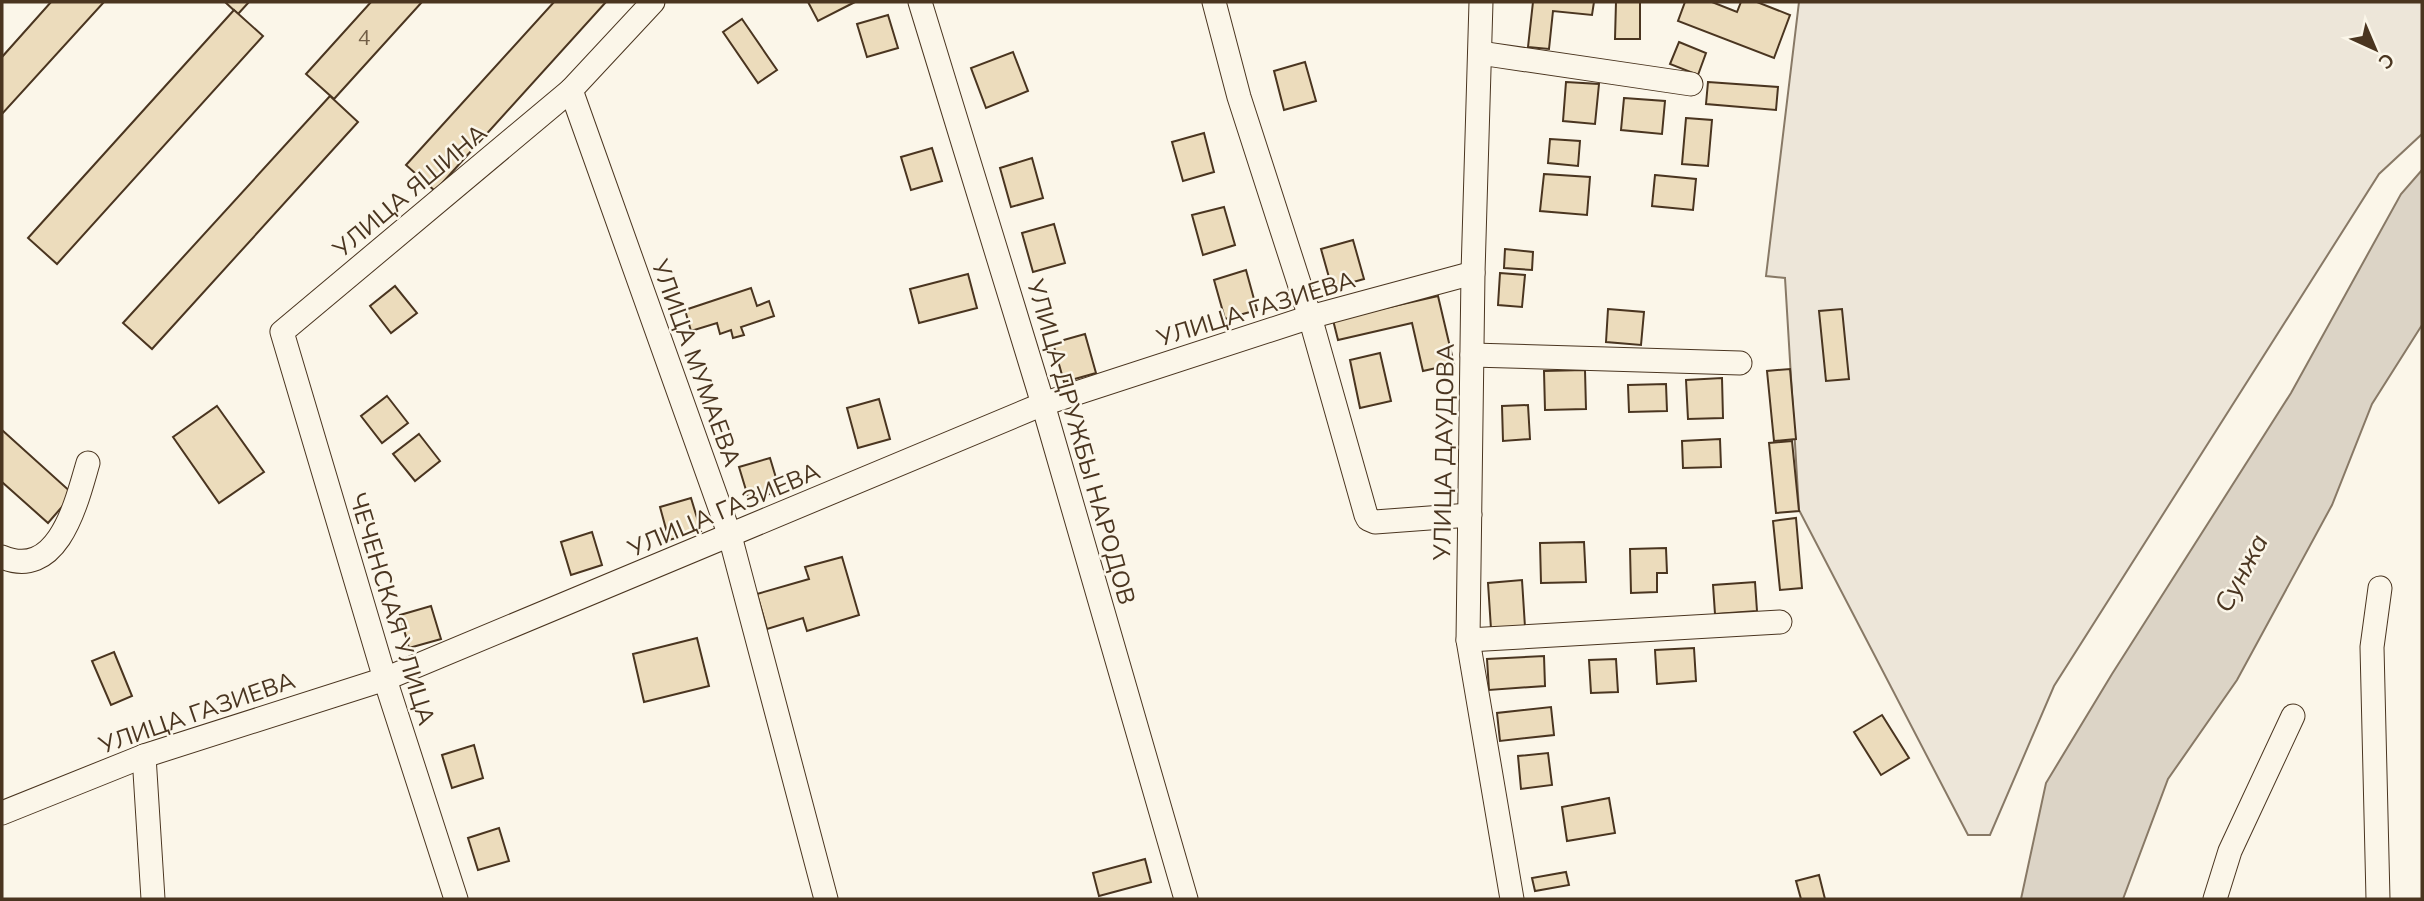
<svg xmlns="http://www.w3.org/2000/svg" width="2424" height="901" font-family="Mulish,sans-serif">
  <rect width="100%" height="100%" fill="#fbf6e9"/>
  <!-- green -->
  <path fill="#ede6d9" stroke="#887966" stroke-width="2" d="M1799 2H2422V134L2379 174 2054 686 1990 835H1968L1799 510 1785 278 1766 276Z"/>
  <!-- water -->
  <path fill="#dcd4c6" stroke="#887966" stroke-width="2" d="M2422 170V325L2372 404 2332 505 2237 680 2168 779 2123 899H2021L2046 783 2112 674 2291 393 2401 194Z"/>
  <!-- building -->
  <g fill="#ecdcbc" stroke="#4a3520" stroke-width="2">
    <path d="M51 2H104L2 114V57Z"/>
    <path d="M225 2H249L238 14Z"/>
    <path d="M371 2H422L334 99 306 74Z"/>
    <path d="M554 2H606L435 191 406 165Z"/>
    <path d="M808 2H855L818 21Z"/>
    <path d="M1533 2H1594L1592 15 1553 11 1549 49 1528 47Z"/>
    <path d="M1616 2H1640V39H1615Z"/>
    <path d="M1685 2H1712L1737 12 1741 2H1757L1790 15 1774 58 1678 21Z"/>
    <path d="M234 10 263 36 57 264 28 238Z"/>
    <path d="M888 15 898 48 867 57 857 24Z"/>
    <path d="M742 19 777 70 758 83 723 32Z"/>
    <path d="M1679 42 1706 53 1698 75 1670 64Z"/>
    <path d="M1013 52 1028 91 986 108 971 68Z"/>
    <path d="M1305 62 1316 101 1284 110 1274 71Z"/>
    <path d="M1566 82 1599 84 1595 124 1563 121Z"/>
    <path d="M1708 82 1778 87 1776 110 1706 104Z"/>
    <path d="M330 96 358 122 152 349 123 323Z"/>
    <path d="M1624 98 1665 101 1662 134 1621 130Z"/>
    <path d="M1686 118 1712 120 1708 166 1682 164Z"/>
    <path d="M1204 133 1214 172 1183 181 1172 142Z"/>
    <path d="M1550 139 1580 141 1578 166 1548 163Z"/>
    <path d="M932 148 942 181 911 190 901 157Z"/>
    <path d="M1032 158 1043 198 1011 207 1000 168Z"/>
    <path d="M1544 174 1590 177 1587 215 1540 211Z"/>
    <path d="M1655 175 1696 179 1693 210 1652 206Z"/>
    <path d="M1224 207 1235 245 1203 255 1192 215Z"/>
    <path d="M1054 224 1065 263 1033 272 1022 233Z"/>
    <path d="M1353 240 1364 279 1332 288 1321 249Z"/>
    <path d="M1505 249 1533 252 1532 270 1504 268Z"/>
    <path d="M1246 270 1257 310 1225 319 1214 280Z"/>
    <path d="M1500 273 1525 275 1522 307 1498 305Z"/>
    <path d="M968 274 977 308 919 323 910 289Z"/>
    <path d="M395 286 417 313 391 333 370 306Z"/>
    <path d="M751 288 757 306 769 301 774 316 741 327 744 335 733 338 731 330 720 334 717 323 691 331 685 310Z"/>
    <path d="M1438 296 1454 364 1423 371 1412 323 1338 340 1333 320Z"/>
    <path d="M1608 309 1644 312 1641 345 1606 342Z"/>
    <path d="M1842 309 1849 379 1826 381 1819 311Z"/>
    <path d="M1085 334 1096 373 1064 382 1053 343Z"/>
    <path d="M1380 353 1391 401 1360 408 1350 360Z"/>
    <path d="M1790 369 1796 439 1774 441 1767 371Z"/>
    <path d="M1585 370 1586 409 1545 410 1544 371Z"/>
    <path d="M1722 378 1723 418 1688 419 1686 380Z"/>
    <path d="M1666 384 1667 411 1629 412 1628 385Z"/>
    <path d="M387 396 408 423 382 443 361 416Z"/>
    <path d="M879 399 890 439 858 448 847 408Z"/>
    <path d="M1528 405 1530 439 1503 441 1502 406Z"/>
    <path d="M217 406 264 472 219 503 173 437Z"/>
    <path d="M2 430 73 494 48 523 2 482Z"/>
    <path d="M419 434 440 461 415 481 393 454Z"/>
    <path d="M1720 439 1721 467 1683 468 1682 441Z"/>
    <path d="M1792 441 1799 511 1776 513 1769 443Z"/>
    <path d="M770 458 780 491 749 500 739 467Z"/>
    <path d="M691 498 701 531 669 540 660 507Z"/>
    <path d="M1796 518 1802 588 1780 590 1773 521Z"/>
    <path d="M592 532 602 565 571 575 561 542Z"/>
    <path d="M1584 542 1586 582 1541 583 1540 543Z"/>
    <path d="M1666 548 1667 573H1657V592L1631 593 1630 549Z"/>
    <path d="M842 557 859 615 807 631 803 618 767 629 757 594 809 579 805 567Z"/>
    <path d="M1522 580 1525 627 1491 629 1488 583Z"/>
    <path d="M1755 582 1757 611 1715 614 1713 585Z"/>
    <path d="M431 606 441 639 409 648 400 615Z"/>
    <path d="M697 638 709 686 644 702 633 654Z"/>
    <path d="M1694 648 1696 681 1657 684 1655 650Z"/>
    <path d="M114 652 132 696 111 705 92 661Z"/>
    <path d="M1544 656 1545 686 1489 690 1487 659Z"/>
    <path d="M1616 659 1618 692 1591 693 1589 660Z"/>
    <path d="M1551 707 1554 735 1500 741 1497 713Z"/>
    <path d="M1882 715 1909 758 1881 775 1854 732Z"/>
    <path d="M474 745 483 778 452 788 442 755Z"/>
    <path d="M1548 753 1552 785 1521 789 1518 756Z"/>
    <path d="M1609 798 1615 833 1567 841 1562 807Z"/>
    <path d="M499 828 509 861 478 870 468 838Z"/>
    <path d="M1145 859 1151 882 1099 896 1093 873Z"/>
    <path d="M1566 872 1569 885 1535 891 1532 878Z"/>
    <path d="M1819 875 1825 899H1801L1796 881Z"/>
  </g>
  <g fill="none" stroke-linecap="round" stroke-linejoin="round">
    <!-- minor casing -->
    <g stroke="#4a3520" stroke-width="25">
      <g id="minor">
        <path d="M920 2 1043 404 1186 899"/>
        <path d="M1214 2 1239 97 1310 317 1366 515 1368 519 1375 522 1470 515"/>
        <path d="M1481 2 1473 273 1468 640 1512 899"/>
        <path d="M1480 53 1691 84"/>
        <path d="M571 90 730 536 826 899"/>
        <path d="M1472 355 1740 363"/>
        <path d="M2 557C59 581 77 500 88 463"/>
        <path d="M1468 640 1780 622"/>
        <path d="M144 756 153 899"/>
        <path d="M2 813 144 756 385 679 1043 404 1310 317 1473 273"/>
        <path d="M456 899 385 679 282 332 571 90 653 2"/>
        <path d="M2215 899 2230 851 2293 716"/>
        <path d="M2378 899 2372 647 2380 588"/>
      </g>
    </g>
    <!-- minor -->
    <use href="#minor" stroke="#fbf6e9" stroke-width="23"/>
  </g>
  <g text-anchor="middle" stroke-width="5" stroke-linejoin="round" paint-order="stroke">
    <!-- number labels -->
    <g font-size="21" fill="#725f47">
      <text x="364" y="45">4</text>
    </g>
    <!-- street labels -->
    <g font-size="24" fill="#4a3520" stroke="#fbf6e9">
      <text transform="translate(410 191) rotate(-40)" y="8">УЛИЦА ЯШИНА</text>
      <text transform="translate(1256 309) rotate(-17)" y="8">УЛИЦА ГАЗИЕВА</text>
      <text transform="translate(696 363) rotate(70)" y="8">УЛИЦА МУМАЕВА</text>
      <text transform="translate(1081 442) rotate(74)" y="8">УЛИЦА ДРУЖБЫ НАРОДОВ</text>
      <text transform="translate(1444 452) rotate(-89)" y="8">УЛИЦА ДАУДОВА</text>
      <text transform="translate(724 510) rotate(-23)" y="8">УЛИЦА ГАЗИЕВА</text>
      <text transform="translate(392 609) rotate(73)" y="8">ЧЕЧЕНСКАЯ УЛИЦА</text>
      <text transform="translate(197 713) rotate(-19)" y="8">УЛИЦА ГАЗИЕВА</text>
    </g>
    <!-- water labels -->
    <g font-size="26" font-style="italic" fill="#4a3520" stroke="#fbf6e9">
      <text transform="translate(2241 573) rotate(-62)" y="9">Сунжа</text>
    </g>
  </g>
  <!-- border -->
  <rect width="2424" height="901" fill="none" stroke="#4a3520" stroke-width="7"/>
  <!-- north arrow -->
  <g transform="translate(2375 49) rotate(136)" stroke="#fbf6e9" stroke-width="5" paint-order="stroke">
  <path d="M0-5L12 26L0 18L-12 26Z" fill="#4a3520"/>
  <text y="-10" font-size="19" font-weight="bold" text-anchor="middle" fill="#4a3520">С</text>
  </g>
</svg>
